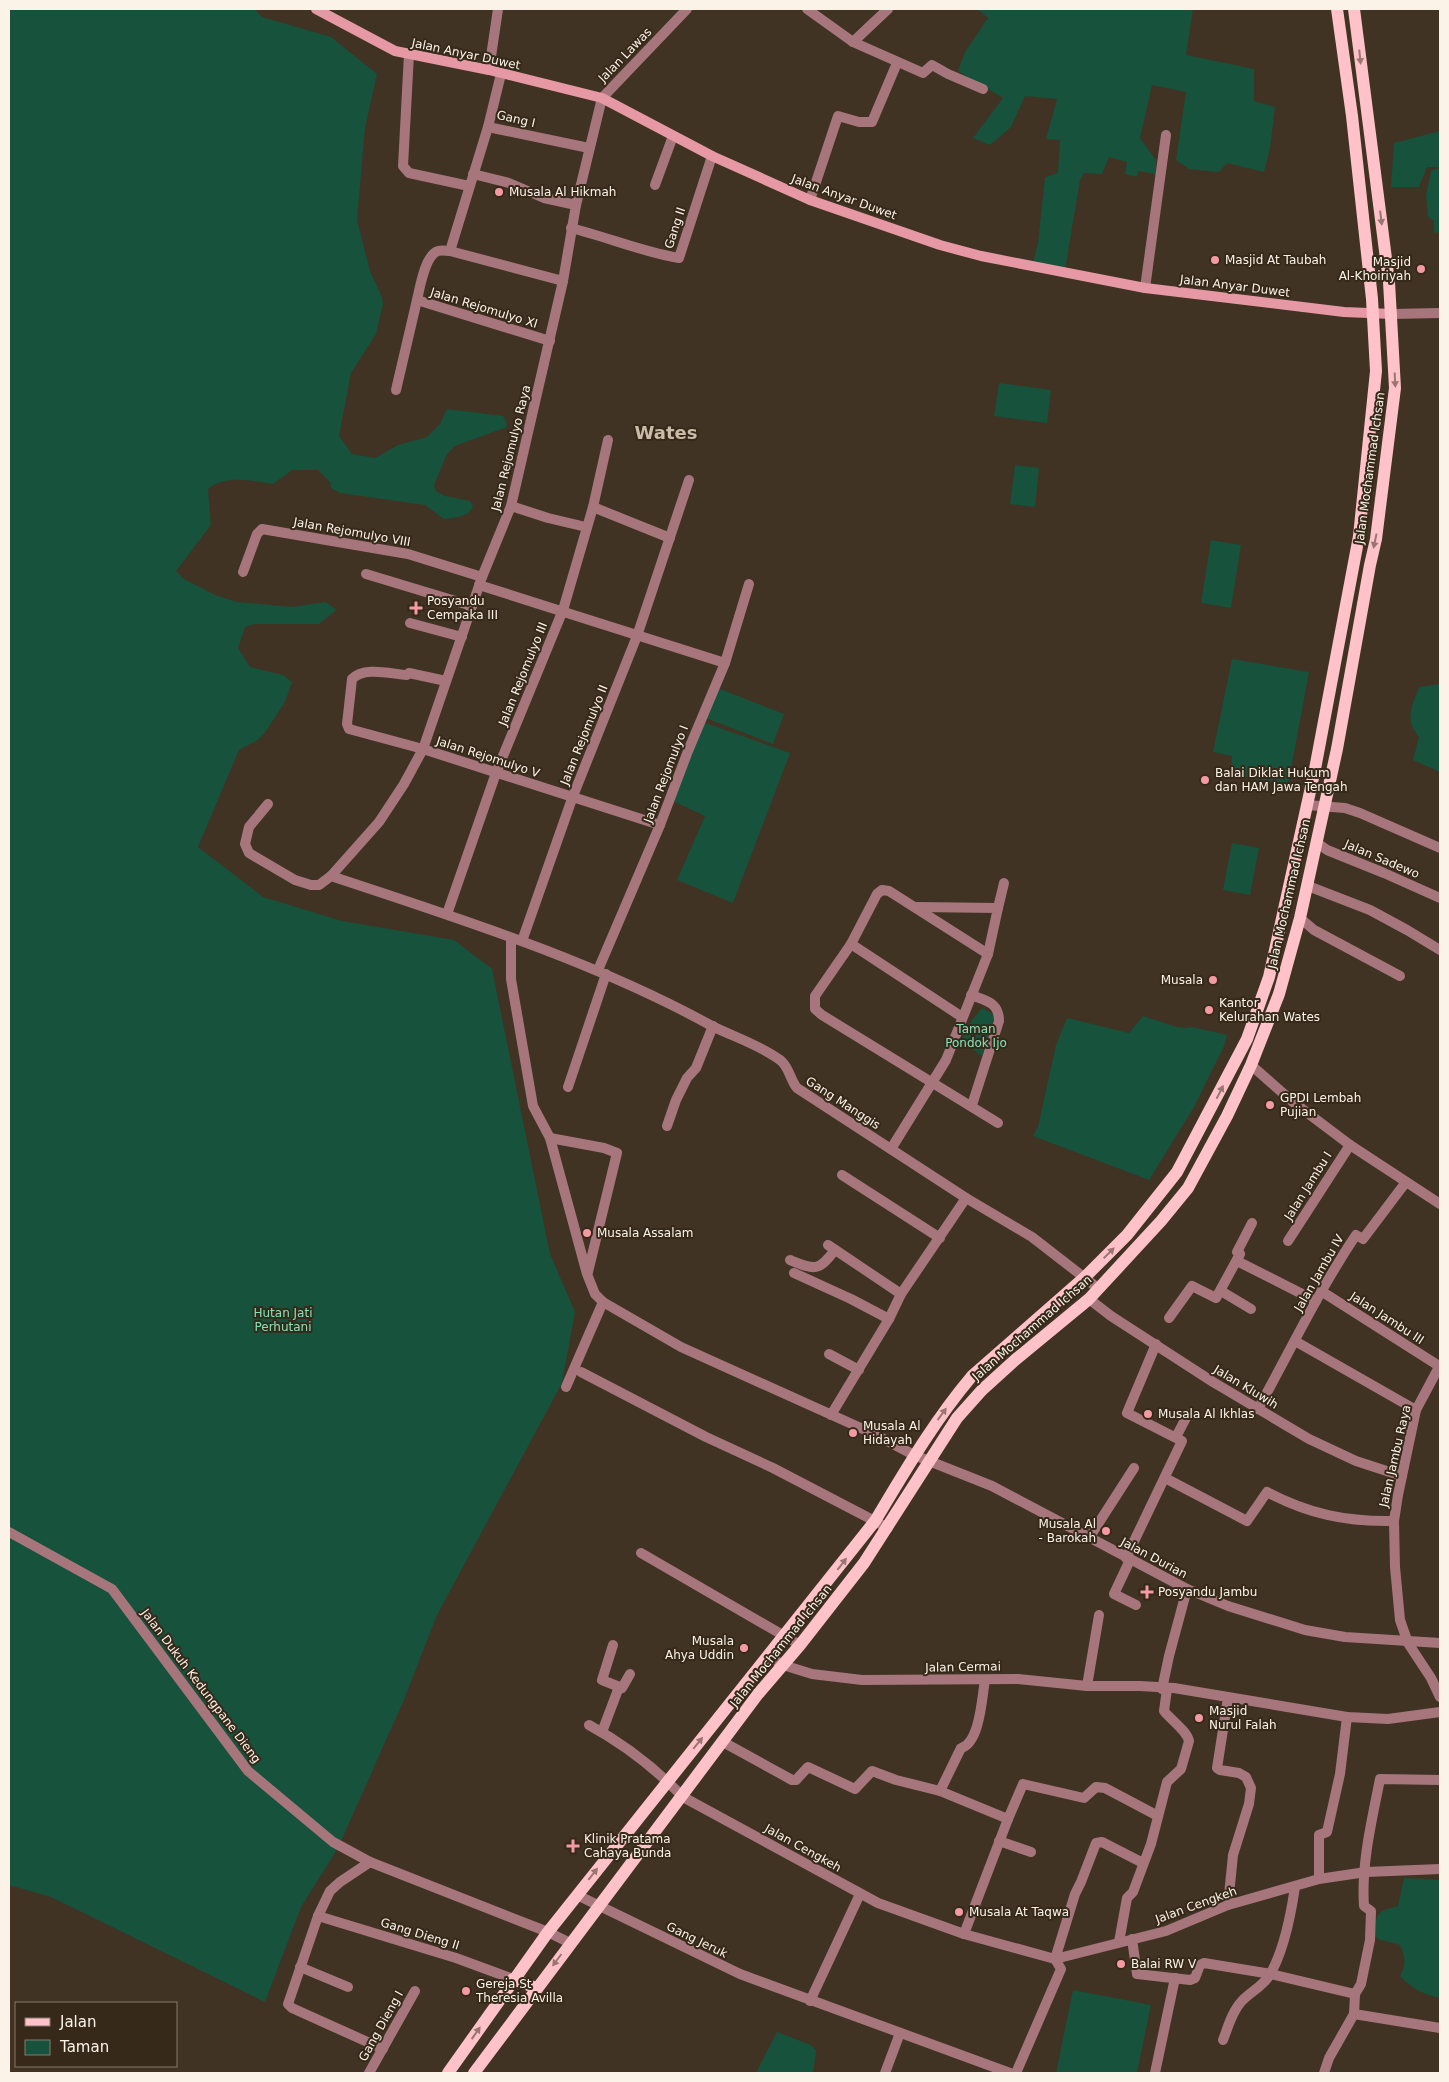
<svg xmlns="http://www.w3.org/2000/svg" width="1449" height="2082" font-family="'DejaVu Sans',sans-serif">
  <rect width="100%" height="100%" fill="#403323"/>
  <!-- green -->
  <g fill="#16523c">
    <path d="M9 9H254L262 17 331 37 377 74 365 128 357 220 370 271 382 297 383 304 376 334 351 373 339 436 352 454 375 458 398 445 427 437 440 424 447 409 503 416 506 421 507 427 455 446 447 454 434 485 436 491 445 496 470 501 473 506C469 518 455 517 444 519L425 505 340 493 331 488 330 482 318 470H292L273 484C251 481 227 474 208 489L211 525 176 571 184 579 215 595 237 602 293 607 326 602 336 610 319 624H255L245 627 238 648 250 667 283 675 292 682 285 702 266 731 258 740 239 750 198 847 263 897 342 921 454 940 492 969 550 1254 575 1312 562 1383 437 1615 403 1702 338 1848 301 1907 265 2002 51 1897 9 1885Z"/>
    <path d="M977 9H1193L1186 55 1254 69V101L1275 107 1270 148 1264 172 1227 163 1219 172 1189 169 1176 160 1186 92 1152 85 1140 138 1156 160V174L1138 171 1137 177 1125 174 1127 162 1109 157 1102 174 1084 173 1080 180 1065 270 1033 263 1038 243 1045 177 1058 173 1060 140 1046 139 1057 99 1025 96 1011 127 990 145 973 138 1003 98 958 71 965 52 988 18Z"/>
    <path d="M1440 131V167H1427L1419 187H1391L1394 143Z"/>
    <path d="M1435 169H1440V232L1434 233V221L1428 217 1426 195 1431 171Z"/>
    <path d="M999 383 1051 390 1047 423 994 416Z"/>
    <path d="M1015 465 1039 468 1035 507 1010 504Z"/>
    <path d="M1211 540 1241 545 1231 608 1201 603Z"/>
    <path d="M1232 659 1309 672 1288 785 1230 774 1232 756 1213 752Z"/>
    <path d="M1440 684V772L1413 760 1419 737C1404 719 1412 707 1419 687Z"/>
    <path d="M715 687 784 714 773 744 703 717Z"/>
    <path d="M700 721 790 753 733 903 677 880 705 816 671 800Z"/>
    <path d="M1232 843 1259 848 1250 895 1223 890Z"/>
    <path d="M982 1008 995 1015 982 1056 962 1041 964 1030Z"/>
    <path d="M1143 1016 1177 1027 1186 1028 1192 1027 1227 1035 1224 1046 1194 1107 1149 1180 1033 1136 1038 1127 1056 1045 1067 1018 1129 1033Z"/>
    <path d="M1404 1878 1440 1880V1998C1423 1994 1412 1989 1400 1976 1407 1963 1405 1958 1400 1945L1378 1939 1374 1935C1377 1912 1376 1912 1398 1906Z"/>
    <path d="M1073 1990 1151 2005 1137 2073H1056Z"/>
    <path d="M777 2032 811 2045 816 2051 813 2073H756Z"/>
  </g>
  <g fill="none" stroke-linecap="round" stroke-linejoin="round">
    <!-- street -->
    <g stroke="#a7767c" stroke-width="10">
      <path d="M807 9 853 42 923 73 932 65 948 74 983 89"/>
      <path d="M853 42 888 9"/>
      <path d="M409 54 403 166 409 173 469 186"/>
      <path d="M489 70 498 9"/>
      <path d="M501 74 488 127 589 148"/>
      <path d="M473 174 509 183 544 198 576 205"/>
      <path d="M655 185 673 136"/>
      <path d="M810 200 838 116 859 122H872L897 63"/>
      <path d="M571 228C607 237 642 252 679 258L712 156"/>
      <path d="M450 251 488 127"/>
      <path d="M1145 288 1166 135"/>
      <path d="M1392 314 1440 313"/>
      <path d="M550 341 417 300C420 287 425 255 438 251 442 250 446 251 450 251L563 281"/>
      <path d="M396 390 417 300"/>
      <path d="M511 506 548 518 586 527"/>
      <path d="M593 507 670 538"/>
      <path d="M243 572 257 534 262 529 408 554 482 577"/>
      <path d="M366 574 472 606"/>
      <path d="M479 585 725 663"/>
      <path d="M410 623 462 637"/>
      <path d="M446 681 409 673 407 675C391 674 364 666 352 679L347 724 349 729 423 749 660 825"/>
      <path d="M268 804 249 827 245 844 249 853 295 880 311 885H319L331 876 379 822 404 784 423 749 482 577 511 506 563 281 576 205 602 98 687 9"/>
      <path d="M1307 805 1345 808 1360 813 1440 848"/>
      <path d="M1316 842 1327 850 1384 873 1440 898"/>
      <path d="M331 876C460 919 592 960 712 1026 734 1037 760 1045 780 1060 789 1066 790 1080 797 1088L966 1198 1032 1237 1099 1289"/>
      <path d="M1308 886 1370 910 1407 930 1440 950"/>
      <path d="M998 908 1004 883"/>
      <path d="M447 914 496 773 563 610 593 507 608 440"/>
      <path d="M1300 918 1314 930 1400 976"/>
      <path d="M511 938V979L533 1106 550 1138 587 1274 595 1294 603 1302 681 1347 874 1434 914 1455 992 1486 1187 1589 1228 1606 1305 1630 1345 1637 1440 1643"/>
      <path d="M522 941 573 796 637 636 689 480"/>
      <path d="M851 944 962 1017"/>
      <path d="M988 954 889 891 882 890 877 894 851 944 815 996V1009L822 1015 998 1123"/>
      <path d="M598 970 660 825 688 751 725 663 749 584"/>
      <path d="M971 995C986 1001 999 1002 999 1021L972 1105"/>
      <path d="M1251 1065 1293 1102 1350 1145 1440 1204"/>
      <path d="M568 1087 606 974"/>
      <path d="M667 1126 676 1100 687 1078 696 1068 713 1026"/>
      <path d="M550 1138 604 1148 617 1153 588 1272"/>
      <path d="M891 1149 946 1060 988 954 998 908 916 907"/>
      <path d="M842 1175 940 1238"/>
      <path d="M1288 1241 1350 1145"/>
      <path d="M828 1245 901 1294"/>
      <path d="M790 1260C815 1270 818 1272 835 1250"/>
      <path d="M1237 1261 1316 1301"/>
      <path d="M794 1273 851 1299 889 1319"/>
      <path d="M1221 1291 1251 1309"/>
      <path d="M1321 1291 1439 1366"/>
      <path d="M1089 1299 1111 1316 1213 1382 1309 1439 1356 1461 1402 1476"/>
      <path d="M1169 1318 1192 1286 1216 1298 1240 1254 1237 1252 1252 1223"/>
      <path d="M1295 1341 1416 1410"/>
      <path d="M829 1354 859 1370"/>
      <path d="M1440 1365 1416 1410 1398 1495 1394 1521 1395 1567 1400 1620 1408 1643 1431 1678 1440 1697"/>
      <path d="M581 1372 706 1437 773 1468 888 1528"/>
      <path d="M566 1387 603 1302"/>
      <path d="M1258 1409C1290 1351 1319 1290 1356 1235L1363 1239 1406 1182"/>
      <path d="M831 1415 889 1319 901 1294 966 1198"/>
      <path d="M1176 1437 1188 1414"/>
      <path d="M1165 1478 1247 1521 1267 1492C1309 1514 1346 1522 1394 1521"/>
      <path d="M9 1532 112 1589 248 1771 333 1842 370 1862 548 1932 570 1943"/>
      <path d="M1089 1538 1134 1468"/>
      <path d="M641 1553 800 1645"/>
      <path d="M1126 1558 1182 1441 1127 1413 1156 1344"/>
      <path d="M1130 1560 1114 1594 1136 1605"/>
      <path d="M613 1645 602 1680 622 1688 630 1674"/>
      <path d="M768 1656 783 1665 812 1674 862 1680 1018 1679 1087 1686H1140L1174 1688 1347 1717 1388 1719 1440 1712"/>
      <path d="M1087 1686 1099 1615"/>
      <path d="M1162 1689 1169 1656 1187 1589"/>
      <path d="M1228 1698 1217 1768 1220 1770 1239 1773 1246 1777 1251 1788 1249 1804 1233 1855 1228 1905"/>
      <path d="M589 1725C624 1744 656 1769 683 1797L878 1903 964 1934 1055 1959 1166 1931 1228 1905 1319 1879 1366 1872 1440 1869"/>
      <path d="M602 1732 619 1687"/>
      <path d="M723 1742 792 1780H796L808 1767 855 1789 872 1771 896 1780 940 1791"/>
      <path d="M1008 1819 1023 1784 1084 1798 1096 1787 1105 1788 1158 1816"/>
      <path d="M999 1841 1031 1852"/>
      <path d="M370 1862 340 1882 330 1891 318 1916 288 2004 292 2008 383 2049"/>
      <path d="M1319 1879V1835L1327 1832 1340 1774 1347 1717"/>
      <path d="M577 1895 740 1974 1010 2073"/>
      <path d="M318 1916 456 1958 513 1979"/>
      <path d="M964 1934 1008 1819 940 1791 961 1748C980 1743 982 1697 985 1680"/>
      <path d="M1132 1939 1137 1974 1190 1980 1195 1978 1200 1965 1204 1963 1271 1974 1355 1994"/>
      <path d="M1119 1942 1127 1898 1133 1892 1151 1844 1167 1782 1181 1769 1189 1741C1187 1731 1171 1720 1164 1711L1167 1689"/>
      <path d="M300 1967 348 1987"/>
      <path d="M810 2001 860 1894"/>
      <path d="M1354 2014 1440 2028"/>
      <path d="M1223 2040C1228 2027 1232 2012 1241 2002 1250 1992 1262 1987 1269 1976 1284 1952 1291 1914 1295 1887"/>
      <path d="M369 2073 415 1991"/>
      <path d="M885 2073 900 2033"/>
      <path d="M1016 2073 1061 1969 1055 1959 1075 1894 1081 1882 1096 1843 1102 1842 1143 1863"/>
      <path d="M1155 2073 1175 1978"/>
      <path d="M1324 2073 1329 2058 1354 2014 1355 1994 1361 1984 1370 1940 1371 1911 1364 1906C1361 1864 1372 1820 1380 1779L1440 1780"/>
    </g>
    <!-- secondary -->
    <path stroke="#e699a4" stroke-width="10" d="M316 9 395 51 489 70 602 98 712 156 810 200 940 245 981 256 1145 288 1344 312 1392 314"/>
    <!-- primary -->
    <g stroke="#ffc2c9" stroke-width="12">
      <path d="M513 1979 536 1988"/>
      <path d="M448 2073 548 1932 875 1521C905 1471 934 1421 972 1376L1085 1277 1127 1235 1177 1172 1247 1039 1269 977 1315 769 1359 536 1376 371 1372 299 1352 116 1337 9"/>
      <path d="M474 2073 758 1694 800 1645 864 1563 957 1418 982 1390 1015 1360 1089 1299 1161 1221 1188 1188 1227 1116 1251 1065 1279 994 1300 918 1337 749 1370 565 1376 539 1395 388 1389 282 1354 9"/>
    </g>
  </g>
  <!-- one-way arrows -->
  <defs><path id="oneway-solid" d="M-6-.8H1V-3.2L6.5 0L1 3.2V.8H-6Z" transform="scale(1.25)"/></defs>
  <g fill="#9a7672">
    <use href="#oneway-solid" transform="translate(1360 57) rotate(84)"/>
    <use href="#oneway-solid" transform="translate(1381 218) rotate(83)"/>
    <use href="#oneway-solid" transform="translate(1395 380) rotate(87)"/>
    <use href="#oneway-solid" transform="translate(1375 541) rotate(102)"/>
    <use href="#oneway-solid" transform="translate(1220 1092) rotate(-63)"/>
    <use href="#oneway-solid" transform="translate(1109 1253) rotate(-45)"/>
    <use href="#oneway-solid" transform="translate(942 1414) rotate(-54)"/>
    <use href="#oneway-solid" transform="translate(842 1564) rotate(-52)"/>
    <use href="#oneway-solid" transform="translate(698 1743) rotate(-51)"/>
    <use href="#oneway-solid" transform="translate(593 1874) rotate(-52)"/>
    <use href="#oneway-solid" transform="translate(557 1960) rotate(127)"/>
    <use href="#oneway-solid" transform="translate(476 2033) rotate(-55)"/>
  </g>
  <!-- markers -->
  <g fill="#f49aa3" stroke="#36291a" stroke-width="2">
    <circle cx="499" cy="192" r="5"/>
    <circle cx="1215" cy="260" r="5"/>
    <circle cx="1421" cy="269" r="5"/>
    <path d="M413.5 600.5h5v5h5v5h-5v5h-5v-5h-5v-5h5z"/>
    <circle cx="1205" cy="780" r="5"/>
    <circle cx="1213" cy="980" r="5"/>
    <circle cx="1209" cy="1010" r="5"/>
    <circle cx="1270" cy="1105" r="5"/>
    <circle cx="587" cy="1233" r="5"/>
    <circle cx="1148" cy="1414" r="5"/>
    <circle cx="853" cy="1433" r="5"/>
    <circle cx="1106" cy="1531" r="5"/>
    <path d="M1144.5 1584.5h5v5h5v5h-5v5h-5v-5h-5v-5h5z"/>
    <circle cx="744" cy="1648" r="5"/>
    <circle cx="1199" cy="1718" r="5"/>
    <path d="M570.5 1838.5h5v5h5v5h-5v5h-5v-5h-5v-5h5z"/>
    <circle cx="959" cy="1912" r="5"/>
    <circle cx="1121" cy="1964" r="5"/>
    <circle cx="466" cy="1991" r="5"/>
  </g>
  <g text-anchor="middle" stroke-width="4" stroke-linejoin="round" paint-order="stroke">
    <!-- street labels -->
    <g font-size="12" fill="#fbf3e8" stroke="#36291a">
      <text transform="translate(466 54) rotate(12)" y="4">Jalan Anyar Duwet</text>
      <text transform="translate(625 55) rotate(-46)" y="4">Jalan Lawas</text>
      <text transform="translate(516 119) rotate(13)" y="4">Gang I</text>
      <text transform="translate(844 197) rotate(20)" y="4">Jalan Anyar Duwet</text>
      <text transform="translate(675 228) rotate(-72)" y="4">Gang II</text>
      <text transform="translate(1235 286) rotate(7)" y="4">Jalan Anyar Duwet</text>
      <text transform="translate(484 308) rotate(17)" y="4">Jalan Rejomulyo XI</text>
      <text transform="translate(511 448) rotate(-76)" y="4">Jalan Rejomulyo Raya</text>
      <text transform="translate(1370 468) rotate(-82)" y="4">Jalan Mochammad Ichsan</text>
      <text transform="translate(352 532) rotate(10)" y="4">Jalan Rejomulyo VIII</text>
      <text transform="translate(523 674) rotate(-68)" y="4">Jalan Rejomulyo III</text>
      <text transform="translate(584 735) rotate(-68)" y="4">Jalan Rejomulyo II</text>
      <text transform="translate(488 757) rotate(18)" y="4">Jalan Rejomulyo V</text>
      <text transform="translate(666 774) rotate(-69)" y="4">Jalan Rejomulyo I</text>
      <text transform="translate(1382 859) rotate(23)" y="4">Jalan Sadewo</text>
      <text transform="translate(1289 894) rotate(-77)" y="4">Jalan Mochammad Ichsan</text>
      <text transform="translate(843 1103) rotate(33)" y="4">Gang Manggis</text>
      <text transform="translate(1308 1186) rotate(-58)" y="4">Jalan Jambu I</text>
      <text transform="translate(1319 1273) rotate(-60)" y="4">Jalan Jambu IV</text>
      <text transform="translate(1387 1318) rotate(33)" y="4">Jalan Jambu III</text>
      <text transform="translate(1032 1328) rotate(-41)" y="4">Jalan Mochammad Ichsan</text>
      <text transform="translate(1246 1387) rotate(31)" y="4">Jalan Kluwih</text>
      <text transform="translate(1395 1456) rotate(-77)" y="4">Jalan Jambu Raya</text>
      <text transform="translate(1154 1558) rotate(28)" y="4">Jalan Durian</text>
      <text transform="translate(781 1646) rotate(-51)" y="4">Jalan Mochammad Ichsan</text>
      <text transform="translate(963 1667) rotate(-1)" y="4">Jalan Cermai</text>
      <text transform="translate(201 1686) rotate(53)" y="4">Jalan Dukuh Kedungpane Dieng</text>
      <text transform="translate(803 1848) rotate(29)" y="4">Jalan Cengkeh</text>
      <text transform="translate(1196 1905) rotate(-20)" y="4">Jalan Cengkeh</text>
      <text transform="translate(420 1934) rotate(17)" y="4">Gang Dieng II</text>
      <text transform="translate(697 1940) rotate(26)" y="4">Gang Jeruk</text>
      <text transform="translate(381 2026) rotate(-61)" y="4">Gang Dieng I</text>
    </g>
    <!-- poi labels -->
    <g font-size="12" fill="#fbf3e8" stroke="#36291a" text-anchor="start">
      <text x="509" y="196">Musala Al Hikmah</text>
      <text x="1225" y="264">Masjid At Taubah</text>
      <text x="1411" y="266" text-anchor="end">Masjid<tspan x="1411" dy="14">Al-Khoiriyah</tspan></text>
      <text x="427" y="605">Posyandu<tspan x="427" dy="14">Cempaka III</tspan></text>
      <text x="1215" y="777">Balai Diklat Hukum<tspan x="1215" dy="14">dan HAM Jawa Tengah</tspan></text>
      <text x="1203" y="984" text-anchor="end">Musala</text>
      <text x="1219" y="1007">Kantor<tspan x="1219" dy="14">Kelurahan Wates</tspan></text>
      <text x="1280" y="1102">GPDI Lembah<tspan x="1280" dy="14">Pujian</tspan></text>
      <text x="597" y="1237">Musala Assalam</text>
      <text x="1158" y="1418">Musala Al Ikhlas</text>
      <text x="863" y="1430">Musala Al<tspan x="863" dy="14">Hidayah</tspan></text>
      <text x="1096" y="1528" text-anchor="end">Musala Al<tspan x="1096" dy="14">- Barokah</tspan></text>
      <text x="1158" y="1596">Posyandu Jambu</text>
      <text x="734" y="1645" text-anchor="end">Musala<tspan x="734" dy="14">Ahya Uddin</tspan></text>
      <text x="1209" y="1715">Masjid<tspan x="1209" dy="14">Nurul Falah</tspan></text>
      <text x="584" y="1843">Klinik Pratama<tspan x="584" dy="14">Cahaya Bunda</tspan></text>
      <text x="969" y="1916">Musala At Taqwa</text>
      <text x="1131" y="1968">Balai RW V</text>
      <text x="476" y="1988">Gereja St<tspan x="476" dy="14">Theresia Avilla</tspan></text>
    </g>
    <!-- park labels -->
    <g font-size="12" fill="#83e2ba" stroke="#36291a">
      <text x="976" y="1033">Taman<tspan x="976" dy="14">Pondok Ijo</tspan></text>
      <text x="283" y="1317">Hutan Jati<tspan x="283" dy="14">Perhutani</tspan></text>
    </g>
    <!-- district labels -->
    <g font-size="18" font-weight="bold" fill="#cbbca8" stroke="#36291a">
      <text x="666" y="439">Wates</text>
    </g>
  </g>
  <!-- border -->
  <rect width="1449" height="2082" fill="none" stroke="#fbf3e8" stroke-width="20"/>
  <!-- legend -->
  <rect x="15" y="2002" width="162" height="65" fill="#36291a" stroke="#857a6c"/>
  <rect x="25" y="2018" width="25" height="8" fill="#ffc2c9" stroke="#857a6c"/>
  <text x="60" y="2027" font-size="15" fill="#fbf3e8">Jalan</text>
  <rect x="25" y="2040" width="25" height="15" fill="#16523c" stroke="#857a6c"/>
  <text x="60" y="2052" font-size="15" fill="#fbf3e8">Taman</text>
</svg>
